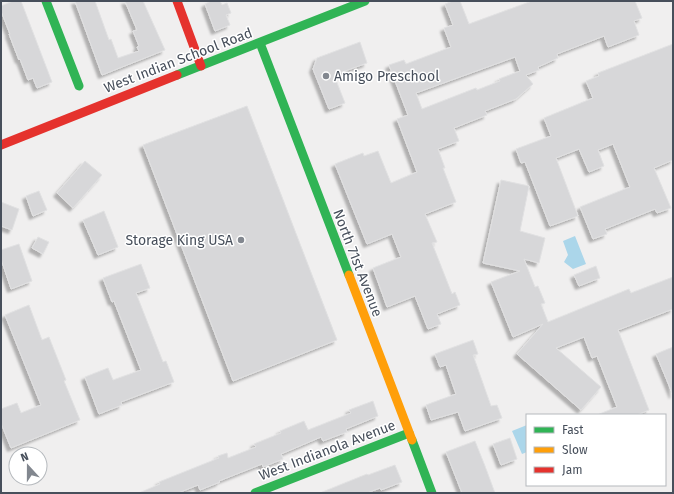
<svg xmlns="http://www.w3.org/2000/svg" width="674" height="494" font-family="'Fira Sans',sans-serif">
  <defs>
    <filter id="shadow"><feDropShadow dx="-3.5" dy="3.5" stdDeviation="1" flood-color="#0004"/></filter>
  </defs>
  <rect width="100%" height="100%" fill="#f0efef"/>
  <!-- water -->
  <g fill="#abd6ea">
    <path d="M575 236 586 264 573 269 564 262 568 255 563 241Z"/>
    <path d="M527 425V452L522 454 512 431Z"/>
  </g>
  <!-- building -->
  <g fill="#d7d7d9" stroke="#e1e1e2" fill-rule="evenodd" filter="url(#shadow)">
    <path d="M13 1H21L52 82 37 88 33 78 28 80 20 59 19 60 9 34H10L1 11V6Z"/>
    <path d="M75 1H95L109 40 111 39 118 58 139 51 137 47 139 46 133 31 137 30 125 1H143L165 50 102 75Z"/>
    <path d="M211 1H220L222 5 227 3 231 13 226 15 230 25 215 31 205 4Z"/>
    <path d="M453 1H460L469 24 532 1H635L642 18 634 21 639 35 608 47 604 36 557 54 558 58 538 67 539 70 526 75 533 84 516 99 485 111 487 115 454 128 459 141 438 149 445 168H443L456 202 425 214 437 242 432 243 452 294 455 292 460 305 437 314 441 324 428 329 415 296 387 307 373 268 401 257 392 234 367 244 335 164 363 153 364 156 378 151 391 183 417 172 397 119 408 115 389 65 404 60 406 64 451 47 444 28 453 25 445 4ZM515 57 520 71 499 79 500 81 477 90 476 88 422 109 416 93Z"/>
    <path d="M360 42 367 63 334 75 345 103 329 109 313 69 317 58Z"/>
    <path d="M673 44V160L654 168 671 208 657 213 655 209 605 229 607 234 593 239 580 207 630 187 613 144 598 150 604 166 589 172 579 149 556 158 578 216 550 226 525 162 521 163 516 149 551 136 544 118 593 98 586 81 599 76 598 73Z"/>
    <path d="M247 106 337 340 233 381 143 145Z"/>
    <path d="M85 161 102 175 73 208 57 193Z"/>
    <path d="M501 180 529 186 520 231 545 238 539 263 524 259 535 287 538 286 545 303 541 304 548 322 629 289 631 293 673 277V309L618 330 649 410 637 415H597L617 407 597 356 592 358 584 337 556 348 601 387 581 410 517 354 543 324 513 337 491 282 520 271 483 263Z"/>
    <path d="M39 191 47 210 33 216 26 196Z"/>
    <path d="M1 202 19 209 12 230 1 226Z"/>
    <path d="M104 211 118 247 98 255 83 220Z"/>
    <path d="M38 237 49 242 43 254 32 248Z"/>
    <path d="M19 244 32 281 11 289 1 259V250Z"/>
    <path d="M141 264 150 288 136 293 163 362 166 361 174 382 121 402 122 405 99 414 85 377 108 368 113 380 141 370 114 301 112 302 103 278Z"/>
    <path d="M596 266 600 278 579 286 574 275Z"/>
    <path d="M29 305 42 340 49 337 66 380 64 381 80 420 11 448 1 423V409L17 403 21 413 41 405 5 315Z"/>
    <path d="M473 340 478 354 473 355 491 406 497 405 502 418 465 431 458 412 431 420 426 405 456 394 446 365 440 367 435 354Z"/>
    <path d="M673 347V395L656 354Z"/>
    <path d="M373 401 378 416 346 429 347 432 323 441 321 437 281 454 283 459 263 467 262 464 219 481 220 482 200 490 198 485 178 493H139L160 484 159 482 219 458 218 456 227 453 228 458 256 447 254 444 281 433 280 431 304 421 308 430 351 413 349 410Z"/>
    <path d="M510 438 517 459 501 465 493 444Z"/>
    <path d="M475 441 485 466 495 493H462L446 452Z"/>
    <path d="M395 465 402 482 381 490 380 488 367 493H320L367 474 368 475Z"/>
  </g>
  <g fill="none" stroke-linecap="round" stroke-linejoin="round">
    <!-- fast -->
    <g stroke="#30b455" stroke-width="9">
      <path d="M46 1 79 86"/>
      <path d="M260 43 349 275"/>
      <path d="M177 75 365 1"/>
      <path d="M412 440 432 493"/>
      <path d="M255 493 409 433"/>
    </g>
    <!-- slow -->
    <path stroke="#ff9f0a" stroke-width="9" d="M349 275 412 440"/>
    <!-- jam -->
    <g stroke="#e5322d" stroke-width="9">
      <path d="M177 1 201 66"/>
      <path d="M1 145 177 75"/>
    </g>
  </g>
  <!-- markers -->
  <g fill="#82878f" stroke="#fff" stroke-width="1.5">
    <circle cx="326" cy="76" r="4"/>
    <circle cx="241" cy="240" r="4"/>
  </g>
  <g text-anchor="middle" stroke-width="3" stroke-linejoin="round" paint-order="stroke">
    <!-- street labels -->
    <g font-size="14" fill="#474f5b" stroke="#fff">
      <text transform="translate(178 60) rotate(-21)" y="5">West Indian School Road</text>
      <text transform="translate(358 263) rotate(69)" y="5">North 71st Avenue</text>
      <text transform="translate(327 450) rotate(-21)" y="5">West Indianola Avenue</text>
    </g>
    <!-- poi labels -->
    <g font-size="14" fill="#474f5b" stroke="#fff" text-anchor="start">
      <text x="334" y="81">Amigo Preschool</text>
      <text x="233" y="245" text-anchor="end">Storage King USA</text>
    </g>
  </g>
  <!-- border -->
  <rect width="674" height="494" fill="none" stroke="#474f5b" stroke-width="4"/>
  <!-- legend -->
  <rect x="526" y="414" width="140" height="72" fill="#ffffff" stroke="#b5b9bd"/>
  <rect x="534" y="427" width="20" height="6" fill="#30b455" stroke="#b5b9bd"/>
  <text x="562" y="434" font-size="12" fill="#474f5b">Fast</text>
  <rect x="534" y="447" width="20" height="6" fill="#ff9f0a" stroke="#b5b9bd"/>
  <text x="562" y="454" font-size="12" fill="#474f5b">Slow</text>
  <rect x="534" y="467" width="20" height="6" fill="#e5322d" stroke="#b5b9bd"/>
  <text x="562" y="474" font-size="12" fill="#474f5b">Jam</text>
  <!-- north arrow -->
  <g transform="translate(28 466) rotate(339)"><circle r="19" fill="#ffffff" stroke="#b5b9bd"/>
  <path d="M0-3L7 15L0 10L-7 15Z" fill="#82878f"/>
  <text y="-6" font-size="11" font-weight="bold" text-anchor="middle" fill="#474f5b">N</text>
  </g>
</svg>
